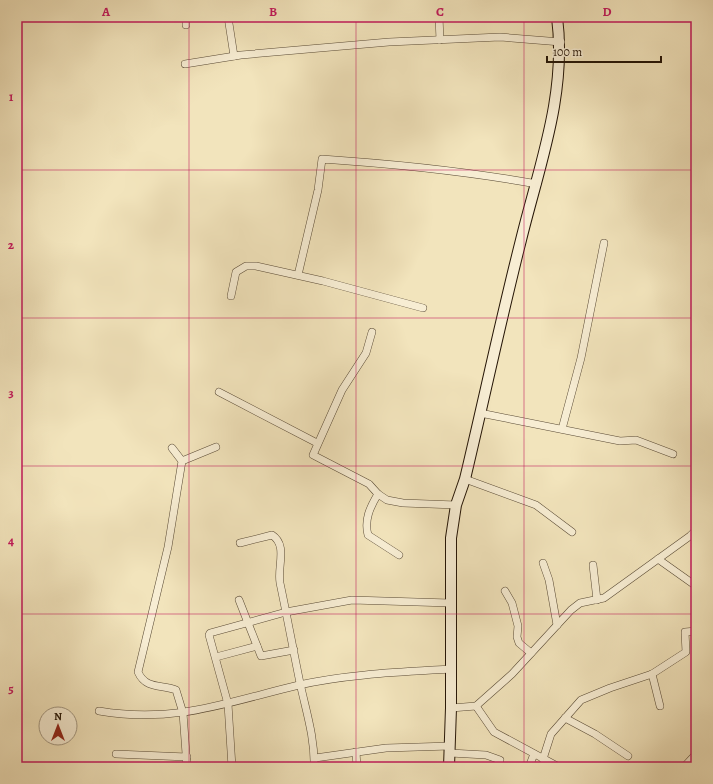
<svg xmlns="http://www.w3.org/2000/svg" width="713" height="784" font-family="Alegreya,serif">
  <rect width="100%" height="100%" fill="#f2e4bc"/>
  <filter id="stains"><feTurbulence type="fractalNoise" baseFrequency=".005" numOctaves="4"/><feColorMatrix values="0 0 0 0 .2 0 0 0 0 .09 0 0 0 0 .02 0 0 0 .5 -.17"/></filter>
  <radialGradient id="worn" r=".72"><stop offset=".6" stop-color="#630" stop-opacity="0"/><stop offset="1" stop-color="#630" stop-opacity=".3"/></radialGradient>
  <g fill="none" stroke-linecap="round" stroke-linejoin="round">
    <!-- street casing -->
    <g stroke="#584934" stroke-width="8">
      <g id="street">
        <path d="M186 17V25"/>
        <path d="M228 17 234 56"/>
        <path d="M439 17 440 40"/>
        <path d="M185 64 241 55 389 42 500 37 561 42"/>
        <path d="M298 275 318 190 322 159C395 164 465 171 537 184"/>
        <path d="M231 296 236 272 246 266H256L323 281 423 308"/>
        <path d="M372 332 366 353 342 390 313 455 369 484 378 494 387 500 403 503 456 505"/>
        <path d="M219 392 317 443"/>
        <path d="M480 413 620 441 636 440 673 454"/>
        <path d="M562 429 581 358 604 243"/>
        <path d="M172 448 182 461 168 547 138 672C146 690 162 684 176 690L183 713 187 767"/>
        <path d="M182 461 216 447"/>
        <path d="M465 479 536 505 572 532"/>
        <path d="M378 494C370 507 364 520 368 535L399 555"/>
        <path d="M240 543 272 535C288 545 277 567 280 583 287 616 293 649 300 683 306 711 315 738 314 767"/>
        <path d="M658 559 696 586"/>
        <path d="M543 563 549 580 557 625"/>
        <path d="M593 565 597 600"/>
        <path d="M505 591 512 603 518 626 517 637 519 643 531 653"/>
        <path d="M239 600 261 656 294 650"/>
        <path d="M216 657 257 646"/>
        <path d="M652 674 660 706"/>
        <path d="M476 706 494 732 559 767"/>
        <path d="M451 708 476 706 512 674 571 610 580 603 604 598 690 536 696 530"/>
        <path d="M99 711C176 724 227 702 299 685 347 674 402 672 451 669"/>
        <path d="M565 718 595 734 628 756"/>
        <path d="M356 752 357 767"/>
        <path d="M450 753 486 755 500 760"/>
        <path d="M116 754 187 757"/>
        <path d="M315 758 386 748 450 746"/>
        <path d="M543 759 551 734 581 700 610 688 652 674 686 652 685 632 696 631"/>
        <path d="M232 767 228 704 209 635 210 633 286 612 352 600 450 603"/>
        <path d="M529 767 534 754"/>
        <path d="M684 767 696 754"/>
      </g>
    </g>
    <!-- secondary casing -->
    <g stroke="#251506" stroke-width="12">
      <path id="secondary" d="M449 767 451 708V538L456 505 465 479C484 399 501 319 521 240 539 166 567 94 557 17"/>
    </g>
    <!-- street -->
    <use href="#street" stroke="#f7edd3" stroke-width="7"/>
    <!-- secondary -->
    <use href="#secondary" stroke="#f7edd3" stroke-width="10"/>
  </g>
  <!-- grid -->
  <path fill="none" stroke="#c2185b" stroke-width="1" stroke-opacity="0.55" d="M189 17V767M356 17V767M524 17V767M17 170H696M17 318H696M17 466H696M17 614H696"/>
  <!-- margin -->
  <rect width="713" height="784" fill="none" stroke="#f2e4bc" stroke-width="44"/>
  <!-- north arrow -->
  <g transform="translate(58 726)"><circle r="19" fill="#f7edd3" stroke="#a39781"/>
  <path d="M0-3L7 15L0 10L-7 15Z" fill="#8f2418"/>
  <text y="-6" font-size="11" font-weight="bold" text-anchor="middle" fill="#251506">N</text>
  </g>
  <!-- scale -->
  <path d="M547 56v6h114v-6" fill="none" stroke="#251506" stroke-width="2"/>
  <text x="553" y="56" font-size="12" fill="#251506" stroke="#f7edd3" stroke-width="3" paint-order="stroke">100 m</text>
  <rect x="22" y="22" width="669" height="740" fill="none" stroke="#c2185b" stroke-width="1.5"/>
  <g font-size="13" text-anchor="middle" font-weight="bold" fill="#c2185b">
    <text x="106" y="16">A</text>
    <text x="273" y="16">B</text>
    <text x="440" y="16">C</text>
    <text x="607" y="16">D</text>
    <text x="11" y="101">1</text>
    <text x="11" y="249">2</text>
    <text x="11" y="397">3</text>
    <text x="11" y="545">4</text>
    <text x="11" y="693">5</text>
  </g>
  <rect width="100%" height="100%" filter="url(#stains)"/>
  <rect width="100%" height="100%" fill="url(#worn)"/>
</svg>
